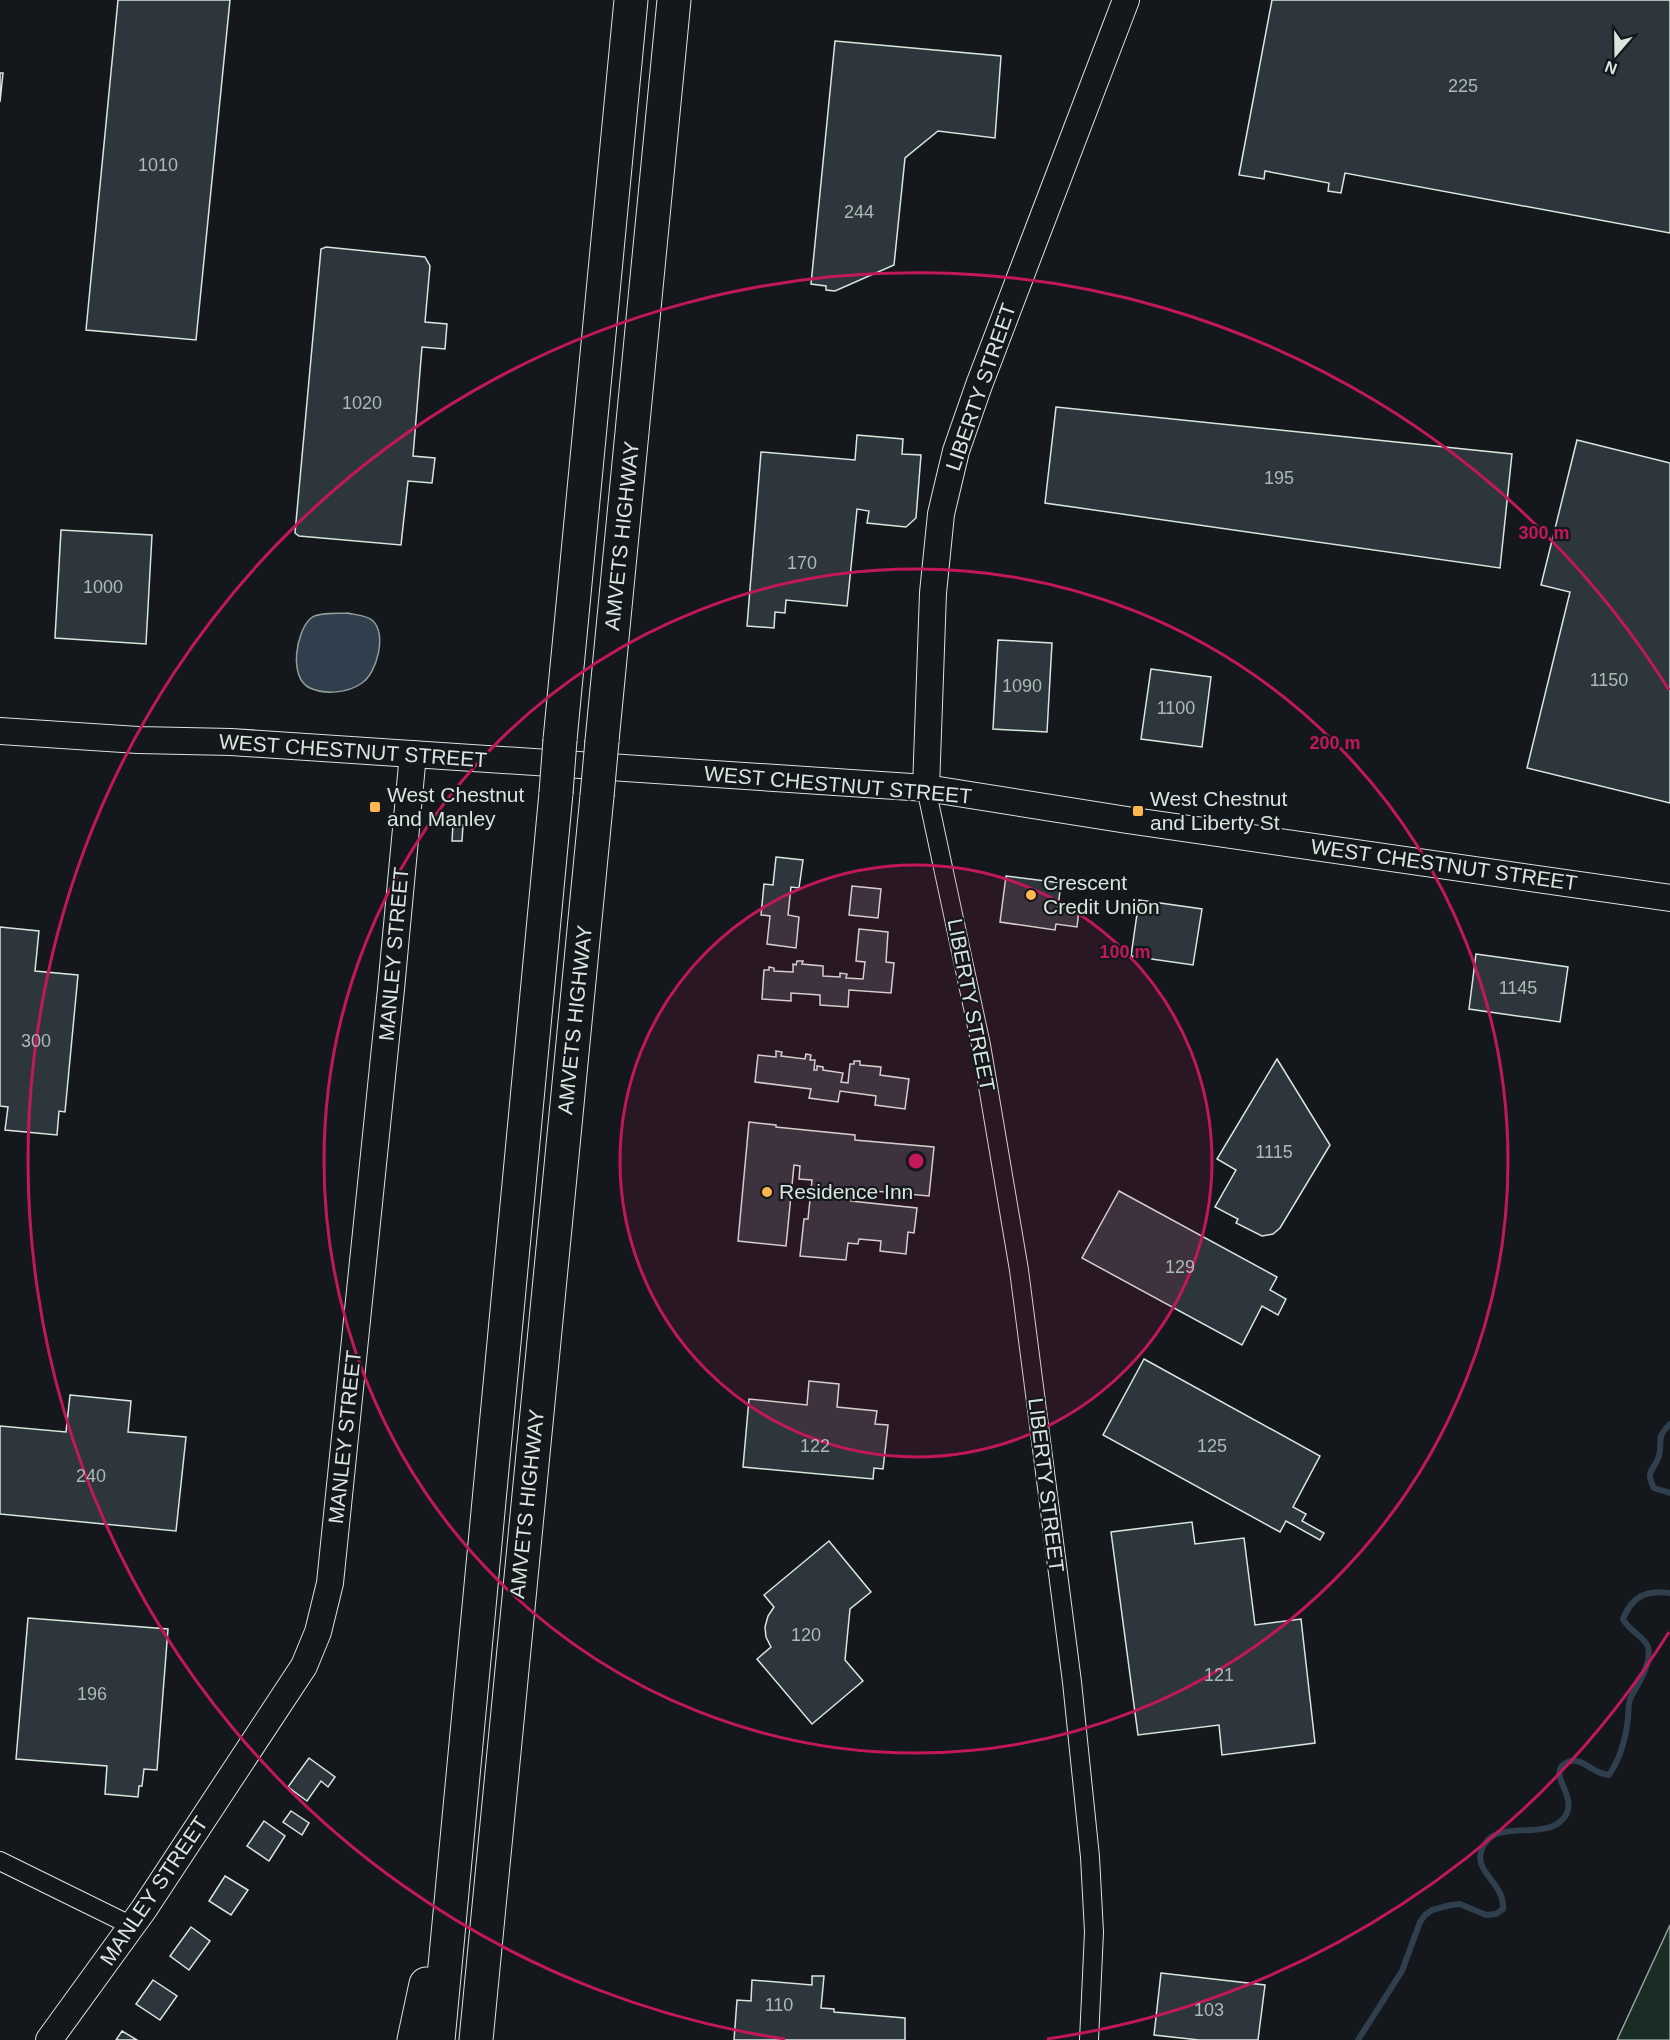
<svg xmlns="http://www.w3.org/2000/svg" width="1670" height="2040" font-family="Helvetica,sans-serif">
  <rect width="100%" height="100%" fill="#14181c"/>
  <!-- green -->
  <path fill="#1a2d24" stroke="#939e99" stroke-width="1.5" d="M1670 1925V2040H1617Z"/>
  <!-- water -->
  <path fill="#2f3f4d" stroke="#939e99" stroke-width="1.5" d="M347 613C355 615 368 615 373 621 387 634 377 673 362 683 348 693 325 695 310 688 288 678 296 631 311 618 319 612 337 614 347 613Z"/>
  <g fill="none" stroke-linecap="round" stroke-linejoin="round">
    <!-- stream -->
    <g stroke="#2f3f4d" stroke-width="6">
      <path d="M1670 1424C1655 1439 1663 1440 1659 1456 1655 1470 1644 1470 1654 1488L1670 1493"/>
      <path d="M1358 2040 1402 1971 1420 1922 1425 1915 1432 1910 1451 1905 1460 1904 1486 1915 1496 1914 1503 1909C1505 1884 1475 1873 1481 1852 1491 1816 1540 1841 1561 1821 1585 1799 1542 1773 1568 1762 1582 1756 1592 1774 1609 1775 1620 1759 1626 1737 1628 1718 1629 1710 1627 1703 1632 1695 1639 1683 1652 1662 1648 1647 1645 1637 1630 1632 1623 1619 1632 1596 1646 1590 1670 1593"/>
    </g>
  </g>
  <!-- building -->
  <g fill="#2c363c" stroke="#d8e6dc" stroke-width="1.5">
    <path d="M118 0H230L196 340 86 330Z"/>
    <path d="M1272 0H1670V233L1345 173 1341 193 1328 191 1329 183 1265 171 1264 179 1239 175Z"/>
    <path d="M835 41 1001 56 995 138 938 131 905 158 894 265 835 291 826 290V286L811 284Z"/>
    <path d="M0 73H3L0 102Z"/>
    <path d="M326 247 425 257 430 266 425 322 447 324 445 349 422 347 413 456 435 458 432 483 408 481 401 545 299 536 295 533 321 249Z"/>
    <path d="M1056 407 1512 454 1500 568 1045 503Z"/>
    <path d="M857 435 903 439 902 454 921 455 916 518 906 527 867 523 869 511 857 509 847 606 786 600 785 613 775 612 774 628 747 626 761 452 855 460Z"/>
    <path d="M1577 440 1670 463V803L1527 768 1570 592 1541 585Z"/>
    <path d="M61 530 152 535 146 644 55 638Z"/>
    <path d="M998 640 1052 643 1047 732 993 729Z"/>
    <path d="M1151 669 1211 677 1202 747 1141 739Z"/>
    <path d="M453 824 463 825 462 841H452Z"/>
    <path d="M776 857 803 860 799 888 791 887 788 915 799 917 796 948 767 944 770 916 761 915 764 884 773 885Z"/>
    <path d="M1006 876 1061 883 1058 907 1079 910 1077 927 1056 924 1055 930 1000 922Z"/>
    <path d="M852 886 881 889 878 918 849 915Z"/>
    <path d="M1139 900 1202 909 1193 965 1131 956Z"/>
    <path d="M0 927 39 931 35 971 78 975 65 1112 59 1111 57 1135 5 1130 8 1107 0 1106Z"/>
    <path d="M859 929 888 932 886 962 894 963 891 993 849 990 848 1007 820 1005V995L791 993V1001L762 999 764 970H769V967L774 968V971L793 972V964L796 965 797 961H803L802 964 823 966V976L840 977V973L847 974 846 978 863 979 865 962 856 961Z"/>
    <path d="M1476 954 1568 967 1560 1022 1469 1009Z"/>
    <path d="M776 1051 782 1052 781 1056 805 1059 806 1054 811 1055 810 1060H815L814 1070H817V1066L823 1067V1070L843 1073 841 1082 848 1083 850 1064H854V1061H860V1065L881 1067 880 1075 909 1079 905 1109 875 1105 876 1096 840 1091 838 1102 809 1098 811 1089 755 1082 758 1055 776 1057Z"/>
    <path d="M1277 1059 1330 1145 1280 1228 1273 1234 1262 1236 1236 1223 1238 1219 1215 1207 1236 1170 1217 1159Z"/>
    <path d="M749 1122 776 1125V1127L855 1135V1140L934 1147 929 1196 852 1189 851 1201 917 1208 914 1233 908 1232 906 1254 880 1251 881 1241 859 1239 858 1244 848 1243 846 1260 800 1256 804 1219H808L812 1180 799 1179 800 1166 794 1165 786 1246 738 1241Z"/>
    <path d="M1119 1191 1277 1277 1270 1290 1286 1299 1278 1315 1262 1306 1242 1345 1082 1258Z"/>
    <path d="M1144 1359 1320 1456 1293 1507 1306 1514 1302 1521 1324 1533 1320 1540 1286 1521 1280 1532 1103 1435Z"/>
    <path d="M809 1381 839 1384 837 1407 877 1411 875 1424 888 1425 883 1469 874 1468 873 1479 743 1467 749 1399 807 1405Z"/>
    <path d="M70 1395 131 1401 128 1432 186 1437 176 1531 0 1514V1426L66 1432Z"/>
    <path d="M1192 1522 1195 1544 1244 1538 1255 1625 1301 1619 1315 1743 1222 1755 1219 1725 1138 1735 1111 1532Z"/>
    <path d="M829 1541 871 1592 850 1609 845 1660 863 1681 812 1724 757 1659 771 1647 766 1637 765 1627 768 1616 774 1607 764 1595Z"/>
    <path d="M28 1618 168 1629 157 1770 144 1769 142 1786H139L138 1797 105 1794 107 1766 16 1759Z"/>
    <path d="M309 1758 335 1777 328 1787 321 1781 307 1801 288 1787Z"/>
    <path d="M291 1811 309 1823 302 1835 283 1822Z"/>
    <path d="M264 1821 285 1836 269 1861 247 1846Z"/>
    <path d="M225 1876 248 1890 231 1915 209 1901Z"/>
    <path d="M191 1927 210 1941 189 1970 170 1956Z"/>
    <path d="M1161 1973 1265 1985 1258 2040H1199L1154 2035Z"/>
    <path d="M812 1976H824L821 2008 834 2009V2012L905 2018V2040H734L737 2000 751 2001 752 1980 812 1985Z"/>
    <path d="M153 1980 177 1996 160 2020 136 2004Z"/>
    <path d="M122 2031 137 2040H116Z"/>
  </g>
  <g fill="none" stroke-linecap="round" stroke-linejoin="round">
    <!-- minor casing -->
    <g stroke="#d8e6dc" stroke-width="20">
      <g id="minor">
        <path d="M926 788 981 1045 1019 1270 1072 1682 1090 1857 1094 1932 1089 2040"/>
        <path d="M0 1861 132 1926"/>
      </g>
    </g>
    <!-- secondary casing -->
    <g stroke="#d8e6dc" stroke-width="28">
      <g id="secondary">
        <path d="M0 731 138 740 231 742 926 788 1127 820 1670 898"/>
        <path d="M926 788 933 593 941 514 956 451 979 385 1126 0"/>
        <path d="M49 2040 144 1909 304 1666 318 1632 330 1583 391 989 413 754"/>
      </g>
    </g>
    <!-- motorway casing -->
    <g stroke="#d8e6dc" stroke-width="35">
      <g id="motorway">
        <path d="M560 740 631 0"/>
        <path d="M602 741 674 0"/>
        <path d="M414 2040 426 1984"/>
        <path d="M438 2040 556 793"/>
        <path d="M476 2040 597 796"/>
      </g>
    </g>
    <!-- minor -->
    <use href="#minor" stroke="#14181c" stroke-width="18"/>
    <!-- secondary -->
    <use href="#secondary" stroke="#14181c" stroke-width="26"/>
    <!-- motorway -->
    <use href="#motorway" stroke="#14181c" stroke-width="33"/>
    <!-- motorway-bridge casing -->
    <g stroke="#d8e6dc" stroke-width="35" stroke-linecap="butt">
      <g id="motorway-bridge">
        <path d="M556 793 560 740"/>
        <path d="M597 796 602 741"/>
      </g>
    </g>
    <!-- motorway-bridge -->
    <use href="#motorway-bridge" stroke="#14181c" stroke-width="33"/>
  </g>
  <!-- distance rings -->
  <circle cx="916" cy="1161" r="296" fill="#c2185b" fill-opacity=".12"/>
  <g fill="none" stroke="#c2185b" stroke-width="3">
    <circle cx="916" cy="1161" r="296"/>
    <circle cx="916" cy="1161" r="592"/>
    <path d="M1669 1632A888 888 0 0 1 1047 2039M785 2039A888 888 0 1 1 1669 690"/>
  </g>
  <!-- markers -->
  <g fill="#ffb74d" stroke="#14181c" stroke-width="2">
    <rect x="369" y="801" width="12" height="12" rx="3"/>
    <rect x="1132" y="805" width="12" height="12" rx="3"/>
    <circle cx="1031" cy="895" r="6"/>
    <circle cx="767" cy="1192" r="6"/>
  </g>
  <g text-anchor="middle" stroke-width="4.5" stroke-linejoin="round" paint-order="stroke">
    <!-- number labels -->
    <g font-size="18" fill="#adbab4">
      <text x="1463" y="92">225</text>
      <text x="158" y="171">1010</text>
      <text x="859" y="218">244</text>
      <text x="362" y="409">1020</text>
      <text x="1279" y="484">195</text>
      <text x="802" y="569">170</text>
      <text x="103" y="593">1000</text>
      <text x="1609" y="686">1150</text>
      <text x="1022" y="692">1090</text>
      <text x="1176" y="714">1100</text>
      <text x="1518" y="994">1145</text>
      <text x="36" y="1047">300</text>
      <text x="1274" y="1158">1115</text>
      <text x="1180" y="1273">129</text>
      <text x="815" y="1452">122</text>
      <text x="1212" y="1452">125</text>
      <text x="91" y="1482">240</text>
      <text x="806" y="1641">120</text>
      <text x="1219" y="1681">121</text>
      <text x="92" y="1700">196</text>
      <text x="779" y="2011">110</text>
      <text x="1209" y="2016">103</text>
    </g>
    <!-- street labels -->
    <g font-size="21" fill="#d8e6dc" stroke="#14181c">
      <text transform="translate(981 387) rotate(-71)" y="7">LIBERTY STREET</text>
      <text transform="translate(622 536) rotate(-84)" y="7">AMVETS HIGHWAY</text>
      <text transform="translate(353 751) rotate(4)" y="7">WEST CHESTNUT STREET</text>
      <text transform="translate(838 785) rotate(5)" y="7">WEST CHESTNUT STREET</text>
      <text transform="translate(1444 865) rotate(8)" y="7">WEST CHESTNUT STREET</text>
      <text transform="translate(394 954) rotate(-85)" y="7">MANLEY STREET</text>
      <text transform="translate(971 1005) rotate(79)" y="7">LIBERTY STREET</text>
      <text transform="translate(575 1020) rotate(-84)" y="7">AMVETS HIGHWAY</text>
      <text transform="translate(345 1437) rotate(-84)" y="7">MANLEY STREET</text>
      <text transform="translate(1046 1485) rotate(83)" y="7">LIBERTY STREET</text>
      <text transform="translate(527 1504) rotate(-84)" y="7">AMVETS HIGHWAY</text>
      <text transform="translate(154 1891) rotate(-56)" y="7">MANLEY STREET</text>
    </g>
    <!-- poi labels -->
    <g font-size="21" fill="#d8e6dc" stroke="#14181c" text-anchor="start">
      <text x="387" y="802">West Chestnut<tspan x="387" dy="24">and Manley</tspan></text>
      <text x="1150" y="806">West Chestnut<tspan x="1150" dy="24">and Liberty St</tspan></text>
      <text x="1043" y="890">Crescent<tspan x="1043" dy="24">Credit Union</tspan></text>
      <text x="779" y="1199">Residence Inn</text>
    </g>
  </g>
  <circle cx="916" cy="1161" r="9" fill="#c2185b" stroke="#14181c" stroke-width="3"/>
  <g font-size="18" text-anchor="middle" font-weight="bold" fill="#c2185b" stroke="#14181c" stroke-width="4.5" stroke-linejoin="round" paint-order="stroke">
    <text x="1544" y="539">300 m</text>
    <text x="1335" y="749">200 m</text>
    <text x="1125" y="958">100 m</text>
  </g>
  <!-- north arrow -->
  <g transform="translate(1616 54) rotate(200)" stroke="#14181c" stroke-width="4.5" paint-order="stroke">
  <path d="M0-4.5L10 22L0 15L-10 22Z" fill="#d8e6dc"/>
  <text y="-9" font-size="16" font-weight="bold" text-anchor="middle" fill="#d8e6dc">N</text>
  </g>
</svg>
